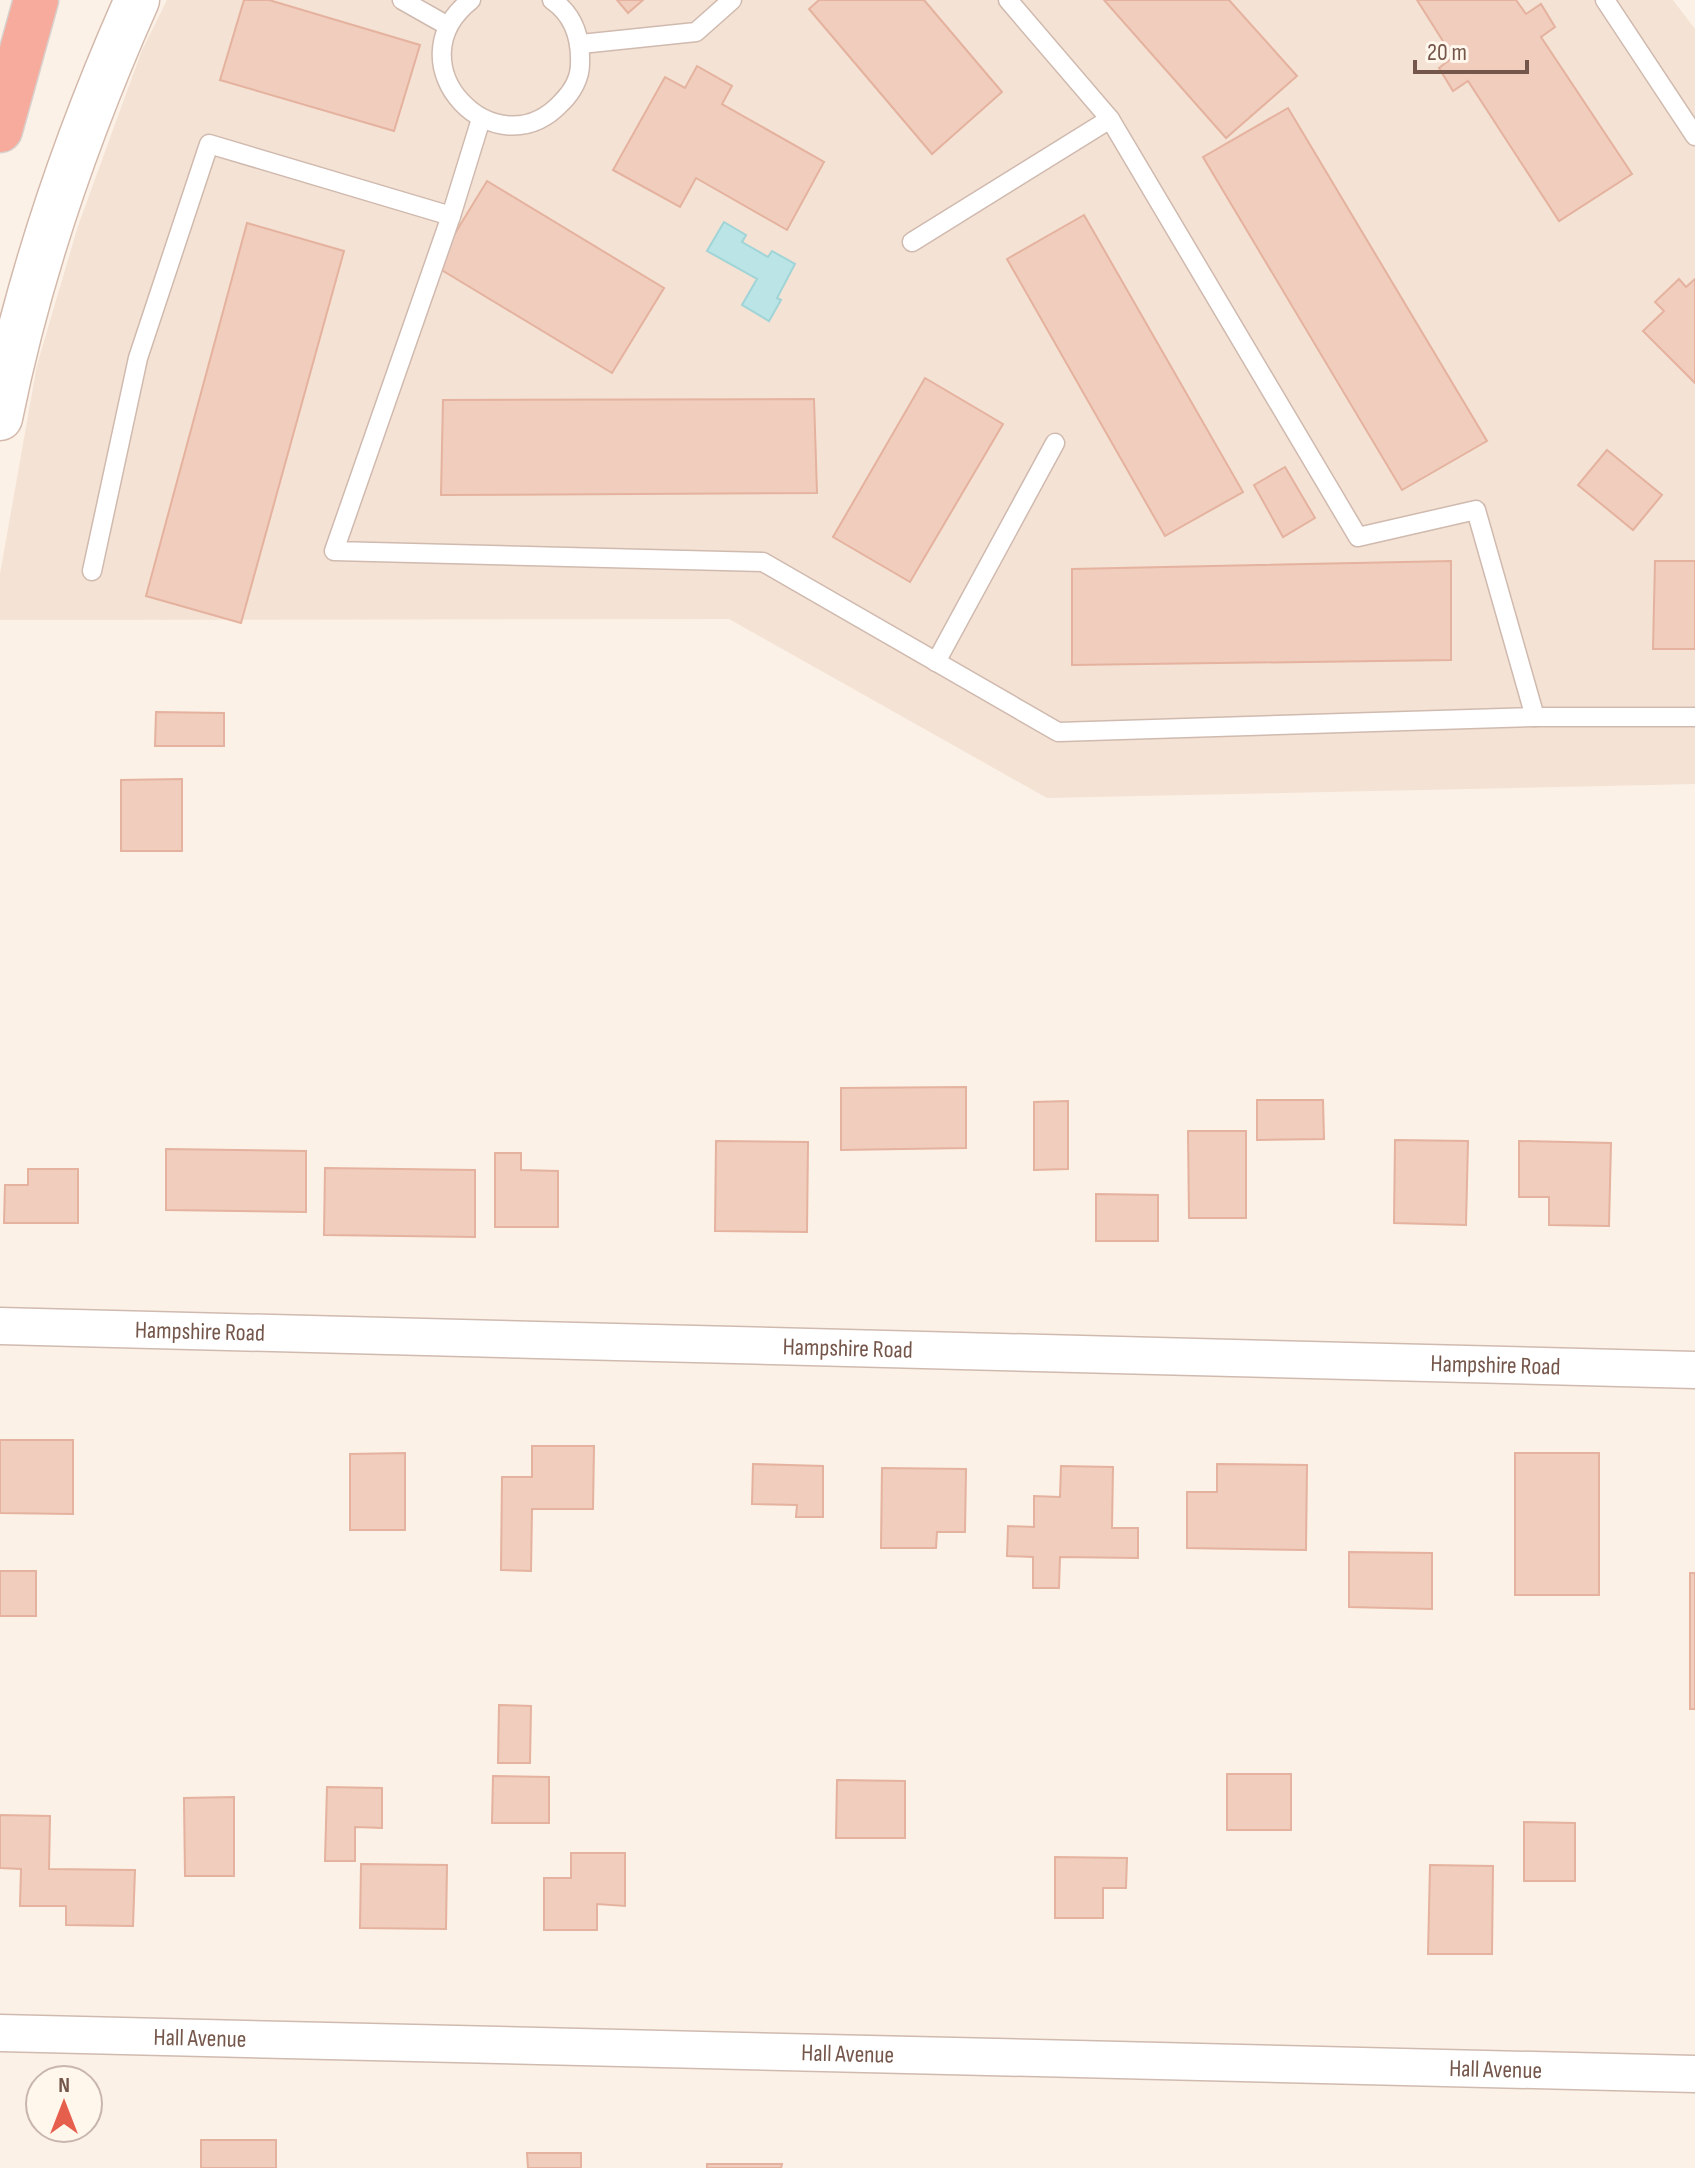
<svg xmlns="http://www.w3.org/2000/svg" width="1695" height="2168" font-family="'Sofia Sans Condensed',sans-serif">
  <rect width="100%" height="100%" fill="#fcf1e6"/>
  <!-- residential -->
  <path fill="#f4e2d4" d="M167 0H1673L1695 29V784L1047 798 729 619 0 620V574L37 365 78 226 142 50Z"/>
  <!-- water -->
  <path fill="#bae4e6" stroke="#a0d4d7" stroke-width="2" d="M724 222 746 235 742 242 768 257 772 251 795 264 777 298 781 300 769 321 742 305 757 279 707 251Z"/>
  <!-- building -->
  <g fill="#f1cdbe" stroke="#e4b29e" stroke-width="2">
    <path d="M244 0H269L420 45 394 131 220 80Z"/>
    <path d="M617 0H643L628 13Z"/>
    <path d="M819 0H924L1002 92 932 154 809 9Z"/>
    <path d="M1104 0H1229L1297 76 1226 138Z"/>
    <path d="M1417 0H1516L1526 14 1541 4 1555 27 1541 37 1632 174 1559 221 1468 81 1453 91 1439 68 1453 57Z"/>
    <path d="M697 66 732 86 722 104 824 162 787 230 696 178 680 207 613 170 665 77 685 88Z"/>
    <path d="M1288 108 1487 441 1402 490 1203 157Z"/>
    <path d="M487 181 664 288 612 373 435 266Z"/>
    <path d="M1084 215 1243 492 1165 536 1007 259Z"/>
    <path d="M247 223 344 251 241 623 146 596Z"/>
    <path d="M1679 279 1686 287 1695 279V383L1643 331 1664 311 1655 302Z"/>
    <path d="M925 378 1003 424 910 582 833 537Z"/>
    <path d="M814 399 817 493 441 495 443 400Z"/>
    <path d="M1607 450 1662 495 1633 530 1578 485Z"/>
    <path d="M1285 467 1315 518 1283 537 1254 485Z"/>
    <path d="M1451 561V660L1072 665V569Z"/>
    <path d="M1655 561H1695V649H1653Z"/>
    <path d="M156 712 224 713V746H155Z"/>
    <path d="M182 779V851H121V780Z"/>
    <path d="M966 1087V1148L841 1150V1088Z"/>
    <path d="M1257 1100H1323L1324 1139 1257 1140Z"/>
    <path d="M1068 1101V1169L1034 1170V1102Z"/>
    <path d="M1188 1131H1246V1218H1189Z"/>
    <path d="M1395 1140 1468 1141 1466 1225 1394 1223Z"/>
    <path d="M716 1141 808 1142 807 1232 715 1231Z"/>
    <path d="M1519 1141 1611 1143 1609 1226 1549 1225V1197H1519Z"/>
    <path d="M166 1149 306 1151V1212L166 1210Z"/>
    <path d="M495 1153H521V1170L558 1171V1227H495Z"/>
    <path d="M325 1168 475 1170V1237L324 1235Z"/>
    <path d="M28 1169H78V1223H4L5 1185H28Z"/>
    <path d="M1096 1194 1158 1195V1241H1096Z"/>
    <path d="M0 1440H73V1514L0 1513Z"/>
    <path d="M532 1446H594L593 1509H532L531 1571 501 1570 502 1477H532Z"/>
    <path d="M405 1453V1530H350V1454Z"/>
    <rect x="1515" y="1453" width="84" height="142"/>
    <path d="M753 1464 823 1466V1517H796L797 1505 752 1504Z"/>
    <path d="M1217 1464 1307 1465 1306 1550 1187 1548V1492H1217Z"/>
    <path d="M1061 1466 1113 1467 1112 1528H1138V1558L1060 1557 1059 1588H1033V1557L1007 1556 1008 1526 1034 1527V1496L1060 1497Z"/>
    <path d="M882 1468 966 1469 965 1532H937L936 1548H881Z"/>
    <path d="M1349 1552 1432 1553V1609L1349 1607Z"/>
    <rect x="0" y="1571" width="36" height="45"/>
    <rect x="1690" y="1573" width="5" height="136"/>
    <path d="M499 1705 531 1706 530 1763H498Z"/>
    <rect x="1227" y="1774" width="64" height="56"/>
    <path d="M493 1776 549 1777V1823H492Z"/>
    <path d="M837 1780 905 1781V1838H836Z"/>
    <path d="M327 1787 382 1788V1828L355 1827V1861H325Z"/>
    <path d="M234 1797V1876H185L184 1798Z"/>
    <path d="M0 1815 50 1816 49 1869 135 1870 133 1926 66 1925V1906H20L21 1869 0 1868Z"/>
    <path d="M1524 1822 1575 1823V1881H1524Z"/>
    <path d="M571 1853H625V1906L597 1904V1930H544V1878H571Z"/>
    <path d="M1055 1857 1127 1858 1126 1888H1103V1918H1055Z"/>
    <path d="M361 1864 447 1865 446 1929 360 1928Z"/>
    <path d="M1430 1865 1493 1866 1492 1954H1428Z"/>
    <rect x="201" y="2140" width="75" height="28"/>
    <path d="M527 2153H581V2168H528Z"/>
    <path d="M707 2164H782L781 2168H707Z"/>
  </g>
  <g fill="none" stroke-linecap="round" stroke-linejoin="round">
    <!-- service casing -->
    <g stroke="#d0baaf" stroke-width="21">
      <g id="service">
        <path d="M402 0 448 26"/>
        <path d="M471 0C390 64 496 174 562 102 572 92 580 78 580 64 581 38 574 15 552 0"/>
        <path d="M1605 0 1695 136"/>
        <path d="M581 44 696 32 732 0"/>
        <path d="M481 119 451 216 334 551 763 562 1058 732 1535 717 1476 510 1358 537 1110 119 1008 0"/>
        <path d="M912 242 1110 119"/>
        <path d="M92 571 138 358 209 144 451 216"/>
        <path d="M936 662 1055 443"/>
        <path d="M1535 717H1695"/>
      </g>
    </g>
    <!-- minor casing -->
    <g stroke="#d0baaf" stroke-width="39">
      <g id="minor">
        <path id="s1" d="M0 1326 1695 1370"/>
        <path id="s2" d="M0 2033 1695 2074"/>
      </g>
    </g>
    <!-- secondary casing -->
    <g stroke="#d3b9ac" stroke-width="47">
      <path id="secondary" d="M0 418C29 273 77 135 137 0"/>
    </g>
    <!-- motorway casing -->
    <g stroke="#d8d0cd" stroke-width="47">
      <path id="motorway" d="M0 130 36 0"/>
    </g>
    <!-- service -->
    <use href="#service" stroke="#fff" stroke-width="18"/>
    <!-- minor -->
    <use href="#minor" stroke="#fff" stroke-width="36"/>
    <!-- secondary -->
    <use href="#secondary" stroke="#fff" stroke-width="44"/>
    <!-- motorway -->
    <use href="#motorway" stroke="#f6ab9d" stroke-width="44"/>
  </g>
  <g text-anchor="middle" stroke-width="7" stroke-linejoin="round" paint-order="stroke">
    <!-- street labels -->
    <g font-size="24" fill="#75564b" stroke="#fff6ec">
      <text dy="8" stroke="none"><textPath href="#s1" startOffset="200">Hampshire Road</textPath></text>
      <text dy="8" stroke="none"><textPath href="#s1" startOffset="848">Hampshire Road</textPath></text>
      <text dy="8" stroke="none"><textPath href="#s1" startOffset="1496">Hampshire Road</textPath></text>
      <text dy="8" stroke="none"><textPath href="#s2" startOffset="200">Hall Avenue</textPath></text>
      <text dy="8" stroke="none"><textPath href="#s2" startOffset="848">Hall Avenue</textPath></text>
      <text dy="8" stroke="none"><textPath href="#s2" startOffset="1496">Hall Avenue</textPath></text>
    </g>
  </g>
  <!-- north arrow -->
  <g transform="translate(64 2104)"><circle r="38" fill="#fff6ec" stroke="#c8b6ac" stroke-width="2"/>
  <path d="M0-6L14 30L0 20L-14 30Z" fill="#e55f4c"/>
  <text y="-12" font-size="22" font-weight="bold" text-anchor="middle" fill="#75564b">N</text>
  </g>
  <!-- scale -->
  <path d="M1415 60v12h112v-12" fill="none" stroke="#75564b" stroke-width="4"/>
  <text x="1427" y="60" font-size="24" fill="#75564b" stroke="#fff6ec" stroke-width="6" paint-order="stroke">20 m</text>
</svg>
